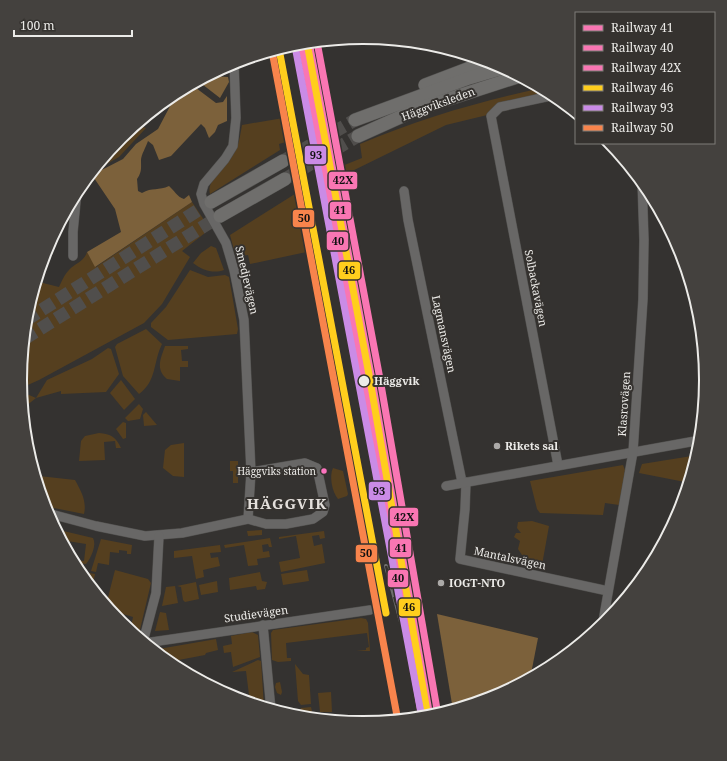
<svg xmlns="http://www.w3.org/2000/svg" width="727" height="761" font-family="'Noto Serif',serif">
  <rect width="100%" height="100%" fill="#343230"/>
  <!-- green -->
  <g fill="#553f1f">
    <path d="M542 88 558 98 446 125 344 175 342 166 362 158 360 144C419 119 480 101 542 88Z"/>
    <path d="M295 116 299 138 279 144 280 150 210 194C206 179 227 167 233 155 239 146 240 136 242 125Z"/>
    <path d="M136 125 146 128 119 157 94 171 121 137Z"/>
    <path d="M306 187 316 250 250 264 248 255 236 257 230 235Z"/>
    <path d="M192 202 210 229 182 251 190 257 162 304 144 323 39 380 21 388 27 313 36 284 39 282 59 287C62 281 64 275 69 270 75 263 84 262 87 252L96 267Z"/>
    <path d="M211 246 216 248 224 270C213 274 202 270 193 263L201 253Z"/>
    <path d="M190 270 208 277 225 275 229 277 238 329 237 334 168 340 151 327V323L166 307Z"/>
    <path d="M146 329 162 344C153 362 157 381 139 394L123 376 115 347 117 344Z"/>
    <path d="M165 346H188V349L181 350 182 361H188V367H180V381L167 379C155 369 161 358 165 346Z"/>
    <path d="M108 348 111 349 119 374 106 392 61 394V391L36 398 26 406 25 429 22 396 29 395 36 398 47 380 92 359Z"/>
    <path d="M121 380 135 399 124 410 110 393Z"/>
    <path d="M139 404 143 409 140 419 128 421 125 418Z"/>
    <path d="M146 412 157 425 144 426 143 415Z"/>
    <path d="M123 422 126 423V438L123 439 116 429Z"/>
    <path d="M99 433C111 434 116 437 121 448H116L115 441 104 442 105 460 79 461 81 441 85 436Z"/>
    <path d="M184 443V477L173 476 163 468 165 450 171 445Z"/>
    <path d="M698 455 690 483 639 473 642 464Z"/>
    <path d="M230 461H238V483H233V471H230Z"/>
    <path d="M623 465 625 470 619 505 605 503 603 515 540 513 537 509 530 481Z"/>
    <path d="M333 468 343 471 348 494 347 496 338 499C332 492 329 476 333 468Z"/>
    <path d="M39 476 75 480C81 491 87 501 84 514L44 506 38 486Z"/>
    <path d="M532 521 549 526 542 565 530 562 527 556 522 555 518 549 520 541 514 537 516 533H521L517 528 518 522Z"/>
    <path d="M55 529 93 538C97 545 91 558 86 564L76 563V560L84 561 86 544 61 540Z"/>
    <path d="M262 530V535L248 536 247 531Z"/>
    <path d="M324 531 325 538 320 539 319 535 312 536 314 546 322 544 325 563 281 572 279 562 300 558 296 536 279 539V537Z"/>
    <path d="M270 538 272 547H269L268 544 262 545 263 552 269 551 270 557 257 559 258 565 248 566 244 545 225 548 224 545Z"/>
    <path d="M101 539 132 545 131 554H127V551L119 550V553L110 552 109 565 98 563 96 572 91 571Z"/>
    <path d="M220 545 221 552 210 553 211 558 218 557 220 566 203 570 204 577 196 579 192 556 174 558V551Z"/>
    <path d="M115 570 148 579 151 583 138 638 130 631 133 617 116 612V610L106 605Z"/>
    <path d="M307 570 309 581 283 585 281 574Z"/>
    <path d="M260 572 262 581 267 582 265 589 257 590 256 586 230 590 229 578Z"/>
    <path d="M89 573 95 574 92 588 85 581Z"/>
    <path d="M217 581 218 592 201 595 199 585Z"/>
    <path d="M196 582 199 599 185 602 183 600 181 587 177 586Z"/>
    <path d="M175 586 178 603 162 606 166 587Z"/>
    <path d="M160 612 166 613 169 630 155 631Z"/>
    <path d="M361 618 366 619 368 623 370 651H356L366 650V648L369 647 367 633 286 643 287 658H291V661L278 662 272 660 271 633 273 630Z"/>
    <path d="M252 632 258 635 260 657 233 667 231 652 224 653 223 646 232 644 231 636Z"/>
    <path d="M216 639 218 650 206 653 205 655 168 662 153 650Z"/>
    <path d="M258 660 261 661 264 707 250 703 246 671 232 672Z"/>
    <path d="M295 664 303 674 309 675 311 704 301 705 298 701Z"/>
    <path d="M207 680 220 684 222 692 201 681Z"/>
    <path d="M280 682 282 692 281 695 277 693 275 687 276 683Z"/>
    <path d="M331 692 332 712H320L318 693Z"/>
    <path d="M311 707 312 711 307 716V718H299L301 708Z"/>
  </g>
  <!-- forest -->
  <g fill="#7c613b">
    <path d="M212 74V76L228 77 229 82 220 98 198 81Z"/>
    <path d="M192 85 216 103 223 102 227 96V121L218 125 215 132 209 138 205 128 201 124 171 156 159 160 153 145 148 141C146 147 141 155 141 160 141 168 142 172 137 179L138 191 142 193C152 187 159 191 169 186 174 190 177 197 184 199L189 195 192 202 95 267 87 252 121 232 115 209 92 175 123 159 136 144 158 129 177 93Z"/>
    <path d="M437 614 538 638 530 679 495 698 453 710Z"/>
  </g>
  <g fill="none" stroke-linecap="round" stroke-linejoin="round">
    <!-- highway-tunnel -->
    <g stroke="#504e4c" stroke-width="13" stroke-dasharray="13 6" stroke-linecap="butt">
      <path d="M283 161 355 120"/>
      <path d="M285 179 358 136"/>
      <path d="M26 320 211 202"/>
      <path d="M24 339 220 216"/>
    </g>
    <!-- minor casing -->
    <g stroke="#51504e" stroke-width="10">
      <g id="minor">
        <path d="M234 63 236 118 233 146 225 159 204 184 201 194 204 204 226 243 234 270 244 320 251 472 248 519"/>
        <path d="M555 95 500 107 491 116 558 465"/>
        <path d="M404 191 408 220 462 482"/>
        <path d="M73 256V232L77 191"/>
        <path d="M466 482 465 509 460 559 608 591"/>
        <path d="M446 486 701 440"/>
        <path d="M47 513 96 526 145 536 182 533 248 519 266 524H286L313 519 323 512 325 505 317 468 305 463 251 472"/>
        <path d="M263 625 271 710"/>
        <path d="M602 627 633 452 643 299 644 240 642 181"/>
        <path d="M143 642 156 593 159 536"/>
        <path d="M145 643 370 610"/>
        <path d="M394 719V721"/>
      </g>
    </g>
    <!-- highway casing -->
    <g stroke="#51504e" stroke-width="14">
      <g id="highway">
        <path d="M425 85 488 61"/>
        <path d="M355 120 469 78 503 68"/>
        <path d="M358 136 418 109 520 76"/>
        <path d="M211 202 283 161"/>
        <path d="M220 216 285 179"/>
      </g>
    </g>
    <!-- minor -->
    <use href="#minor" stroke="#686766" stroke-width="9"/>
    <!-- highway -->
    <use href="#highway" stroke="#6f6e6c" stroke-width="13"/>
    <!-- rail casing -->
    <g stroke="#70706f" stroke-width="4">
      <g id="rail">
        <path d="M409 565 414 622"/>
        <path d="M386 566 401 622"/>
      </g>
    </g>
    <!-- rail -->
    <use href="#rail" stroke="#35322f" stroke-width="2.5" stroke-dasharray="8" stroke-linecap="butt"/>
    <!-- rail-1 casing -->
    <g stroke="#35322f" stroke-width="10">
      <path id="rail-1" d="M309 42 372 380 430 717"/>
    </g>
    <!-- rail-2 casing -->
    <g stroke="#35322f" stroke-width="10">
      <path id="rail-2" d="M301 43 364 381 422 718"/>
    </g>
    <!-- rail-3 casing -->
    <g stroke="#35322f" stroke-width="10">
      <path id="rail-3" d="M317 42 380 379 438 715"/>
    </g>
    <!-- rail-4 casing -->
    <g stroke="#35322f" stroke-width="10">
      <g id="rail-4">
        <path d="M307 43 370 380 428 717"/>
        <path d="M279 49 386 613"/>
      </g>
    </g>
    <!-- rail-5 casing -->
    <g stroke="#35322f" stroke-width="10">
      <path id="rail-5" d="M295 46 422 718"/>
    </g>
    <!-- rail-6 casing -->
    <g stroke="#35322f" stroke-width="10">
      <path id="rail-6" d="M272 51 398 721"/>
    </g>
    <!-- rail-1 -->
    <use href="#rail-1" stroke="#f976b3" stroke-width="7"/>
    <!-- rail-2 -->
    <use href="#rail-2" stroke="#f976b3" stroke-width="7"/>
    <!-- rail-3 -->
    <use href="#rail-3" stroke="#f976b3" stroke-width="7"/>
    <!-- rail-4 -->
    <use href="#rail-4" stroke="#ffce1d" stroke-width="7"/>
    <!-- rail-5 -->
    <use href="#rail-5" stroke="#ca8be6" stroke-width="7"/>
    <!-- rail-6 -->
    <use href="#rail-6" stroke="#f8844c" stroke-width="7"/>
  </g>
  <!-- markers -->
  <circle fill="#ecebe8" stroke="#35322f" stroke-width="1.5" cx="364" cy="381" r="6"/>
  <g fill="#acaaa8" stroke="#35322f" stroke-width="1.5">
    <circle cx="497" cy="446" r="4"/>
    <circle cx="441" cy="583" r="4"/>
  </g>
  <circle fill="#fc73be" stroke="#35322f" stroke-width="1.5" cx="324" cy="471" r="3.5"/>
  <g text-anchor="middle" stroke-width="4" stroke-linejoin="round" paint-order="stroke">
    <!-- bus labels -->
    <g font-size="10" fill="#ecebe8" stroke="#35322f" text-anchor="end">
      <text x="316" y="475">Häggviks station</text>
    </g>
    <!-- street labels -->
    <g font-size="11" fill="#ecebe8" stroke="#35322f">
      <text transform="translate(438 104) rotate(-20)" y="4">Häggviksleden</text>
      <text transform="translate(247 280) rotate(77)" y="4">Smedjevägen</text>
      <text transform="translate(536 288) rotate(79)" y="4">Solbackavägen</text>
      <text transform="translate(444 334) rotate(78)" y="4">Lagmansvägen</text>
      <text transform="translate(624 404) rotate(-86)" y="4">Klasrovägen</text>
      <text transform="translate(510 558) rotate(12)" y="4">Mantalsvägen</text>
      <text transform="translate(256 614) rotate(-8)" y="4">Studievägen</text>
    </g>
    <!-- stop labels -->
    <g font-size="11" font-weight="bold" fill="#ecebe8" stroke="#35322f" text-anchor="start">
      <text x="374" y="385">Häggvik</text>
    </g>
    <!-- poi labels -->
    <g font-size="11" font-weight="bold" fill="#ecebe8" stroke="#35322f" text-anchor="start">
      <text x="505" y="450">Rikets sal</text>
      <text x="449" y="587">IOGT-NTO</text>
    </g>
    <!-- district labels -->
    <g font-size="15" font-weight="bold" letter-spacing="1" fill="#e4e0dc" stroke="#35322f">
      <text x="287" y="509">HÄGGVIK</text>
    </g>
  </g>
  <!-- crop -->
  <path d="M0 0H727V761H0ZM27 380a336 336 0 1 1 672 0a336 336 0 1 1-672 0Z" fill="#44413e" fill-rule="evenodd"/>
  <path fill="none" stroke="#ecebe8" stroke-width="2" d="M27 380a336 336 0 1 1 672 0a336 336 0 1 1-672 0Z"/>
  <g stroke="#35322f" stroke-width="1.5">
    <rect x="304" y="145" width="23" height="20" rx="4" fill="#ca8be6"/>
    <rect x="328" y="171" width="30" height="19" rx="4" fill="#f976b3"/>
    <rect x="329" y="201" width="23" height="19" rx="4" fill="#f976b3"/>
    <rect x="292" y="209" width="23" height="19" rx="4" fill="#f8844c"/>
    <rect x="326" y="231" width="23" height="20" rx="4" fill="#f976b3"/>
    <rect x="338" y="261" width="23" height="19" rx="4" fill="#ffce1d"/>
    <rect x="368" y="481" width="23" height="20" rx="4" fill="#ca8be6"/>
    <rect x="389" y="507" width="30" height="20" rx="4" fill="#f976b3"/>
    <rect x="389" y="538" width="23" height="20" rx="4" fill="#f976b3"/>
    <rect x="355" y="544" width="23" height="19" rx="4" fill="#f8844c"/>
    <rect x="387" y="569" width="22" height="19" rx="4" fill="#f976b3"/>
    <rect x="398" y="598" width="23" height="19" rx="4" fill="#ffce1d"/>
  </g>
  <g font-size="11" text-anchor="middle" font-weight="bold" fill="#111">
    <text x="316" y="159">93</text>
    <text x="343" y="184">42X</text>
    <text x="340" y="214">41</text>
    <text x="304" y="222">50</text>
    <text x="338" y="245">40</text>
    <text x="349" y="274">46</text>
    <text x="379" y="495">93</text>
    <text x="404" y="521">42X</text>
    <text x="401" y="552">41</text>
    <text x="366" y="557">50</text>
    <text x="398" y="582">40</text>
    <text x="409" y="611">46</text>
  </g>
  <!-- legend -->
  <rect x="575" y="12" width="140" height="132" fill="#35322f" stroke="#7e7c79"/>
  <rect x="583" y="25" width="20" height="6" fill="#f976b3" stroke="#7e7c79"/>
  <text x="611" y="32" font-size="12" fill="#ecebe8">Railway 41</text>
  <rect x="583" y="45" width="20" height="6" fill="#f976b3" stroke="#7e7c79"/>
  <text x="611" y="52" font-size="12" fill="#ecebe8">Railway 40</text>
  <rect x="583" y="65" width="20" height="6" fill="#f976b3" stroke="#7e7c79"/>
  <text x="611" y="72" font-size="12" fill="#ecebe8">Railway 42X</text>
  <rect x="583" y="85" width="20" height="6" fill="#ffce1d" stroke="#7e7c79"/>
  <text x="611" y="92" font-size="12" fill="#ecebe8">Railway 46</text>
  <rect x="583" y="105" width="20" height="6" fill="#ca8be6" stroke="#7e7c79"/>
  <text x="611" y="112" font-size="12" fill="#ecebe8">Railway 93</text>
  <rect x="583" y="125" width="20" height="6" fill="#f8844c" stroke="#7e7c79"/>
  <text x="611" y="132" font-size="12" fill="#ecebe8">Railway 50</text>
  <!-- scale -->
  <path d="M14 30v6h118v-6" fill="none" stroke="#ecebe8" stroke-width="2"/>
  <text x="20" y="30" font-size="12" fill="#ecebe8" stroke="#35322f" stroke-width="3" paint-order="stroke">100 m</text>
</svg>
